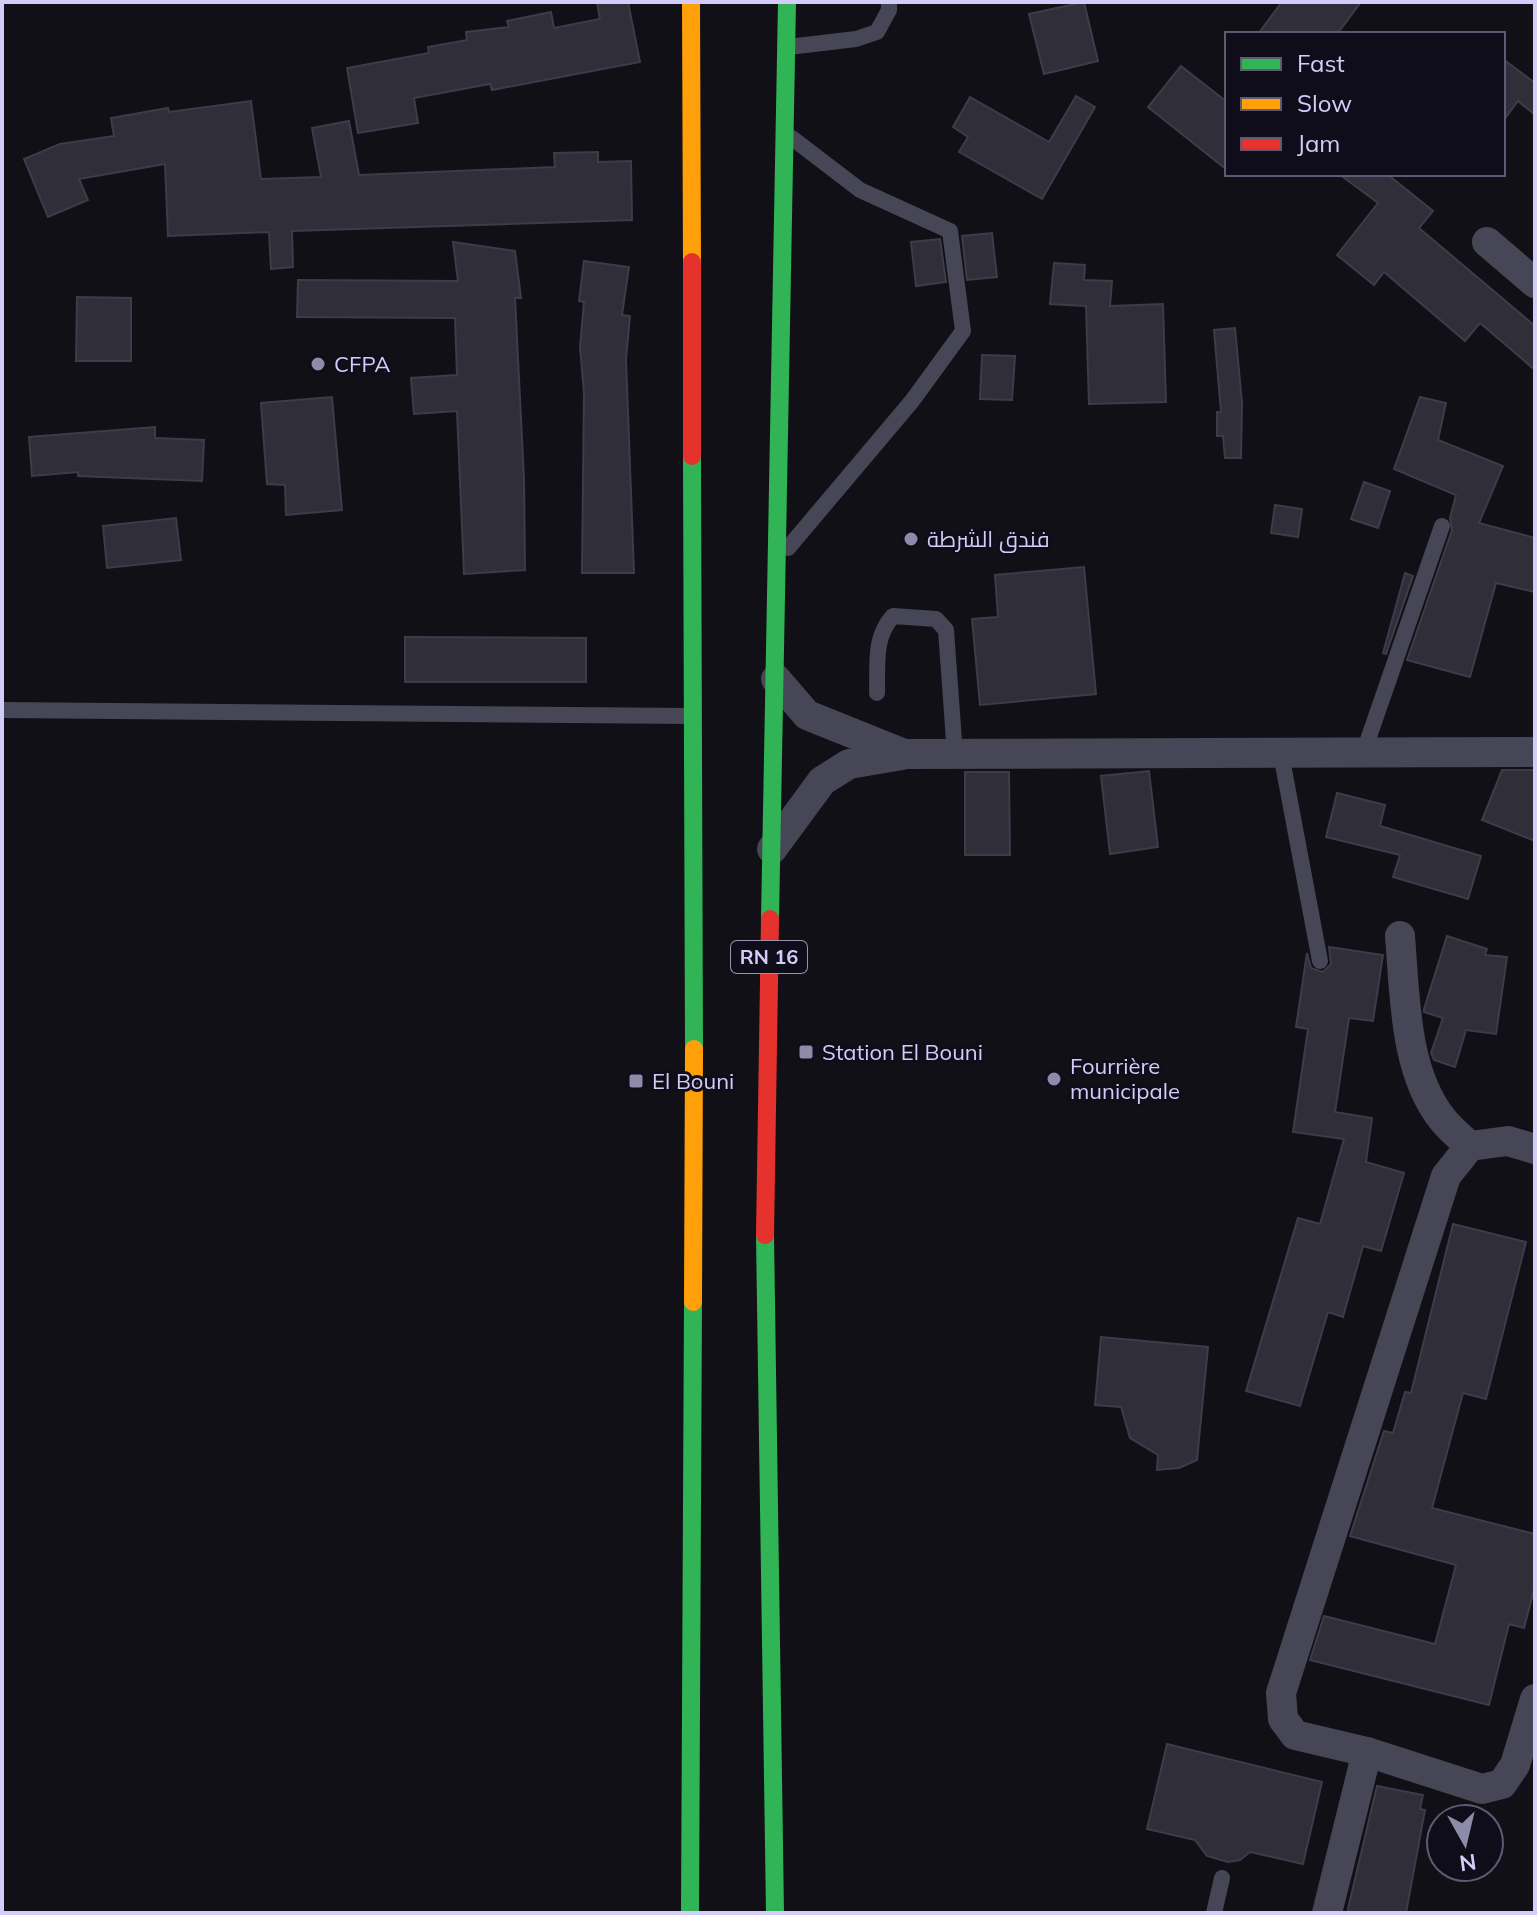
<svg xmlns="http://www.w3.org/2000/svg" width="1537" height="1915" font-family="Mulish,Cairo,sans-serif">
  <rect width="100%" height="100%" fill="#111017"/>
  <!-- building -->
  <g fill="#2f2e39" stroke="#3e3b4a" stroke-width="2">
    <path d="M597 2H628L640 62 492 90 490 84 414 98 418 123 358 133 347 68 429 53 428 47 467 40 466 32 509 27 507 21 551 12 554 28 600 19Z"/>
    <path d="M1084 2 1098 61 1044 74 1029 14Z"/>
    <path d="M1282 2H1361L1337 34H1258Z"/>
    <path d="M1503 59 1535 83V115L1518 101 1503 121Z"/>
    <path d="M1181 66 1227 102V170L1148 107Z"/>
    <path d="M1076 96 1095 107 1042 199 959 152 968 137 953 127 970 97 1049 142Z"/>
    <path d="M251 101 261 179 321 177 312 128 349 121 359 175 555 167 554 153 598 152V162L631 161 632 220 292 231 293 267 271 269 269 232 168 236 165 164 79 179 88 200 48 217 24 159 60 144 114 136 111 118 168 108 169 112Z"/>
    <path d="M1339 174H1387L1433 211 1419 228 1535 326V370L1480 323 1465 341 1384 272 1374 285 1337 255 1378 203Z"/>
    <path d="M992 233 997 277 967 280 962 236Z"/>
    <path d="M940 239 946 282 916 286 911 242Z"/>
    <path d="M453 242 515 251 521 298H515L524 479 525 570 464 574 457 411 414 414 411 378 457 375 455 318 297 317 298 280 458 281Z"/>
    <path d="M584 261 629 267 622 315 630 316 626 359 634 573H582L584 393 580 347 584 302 579 301Z"/>
    <path d="M1054 263 1085 265 1084 280 1112 281 1110 306 1163 304 1166 402 1089 404 1086 306 1050 304Z"/>
    <path d="M77 297 131 298V361H76Z"/>
    <path d="M1235 328 1242 403 1241 458H1225L1223 436H1217V412H1221L1214 330Z"/>
    <path d="M982 355 1015 356 1012 400 980 399Z"/>
    <path d="M332 397 342 510 286 515 285 485 267 484 261 403Z"/>
    <path d="M1420 397 1446 403 1438 440 1503 466 1479 523 1535 538V592L1496 583 1470 677 1407 660 1452 530 1450 518 1456 495 1394 469Z"/>
    <path d="M155 427V438L204 440 202 481 78 476V472L32 476 29 437Z"/>
    <path d="M1364 482 1390 491 1378 528 1351 519Z"/>
    <path d="M1275 505 1302 509 1298 537 1271 533Z"/>
    <path d="M176 518 181 560 107 568 103 526Z"/>
    <path d="M1084 567 1096 694 980 705 972 619 998 617 995 575Z"/>
    <path d="M1405 573 1413 576 1386 654 1383 653Z"/>
    <path d="M405 637 586 638V682H405Z"/>
    <path d="M1502 770H1535V841L1482 820Z"/>
    <path d="M1149 771 1158 847 1110 854 1101 776Z"/>
    <path d="M965 772H1009L1010 855H965Z"/>
    <path d="M1337 793 1385 805 1380 826 1481 856 1468 899 1393 877 1400 855 1326 837Z"/>
    <path d="M1447 936 1487 949 1485 955 1507 957 1496 1034 1466 1030 1455 1067 1434 1060 1431 1053 1443 1018 1424 1012V1009Z"/>
    <path d="M1329 947 1383 955 1373 1021 1349 1018 1335 1112 1372 1118 1366 1162 1404 1173 1381 1251 1363 1246 1343 1317 1328 1312 1300 1406 1246 1391 1298 1218 1320 1224 1344 1139 1293 1132 1308 1029 1296 1027 1307 953 1311 968 1323 972 1331 964Z"/>
    <path d="M1453 1224 1526 1242 1486 1399 1463 1393 1432 1508 1535 1534V1586L1524 1628 1509 1624 1489 1705 1310 1660 1324 1616 1435 1644 1456 1565 1350 1536 1384 1431 1393 1433 1405 1392 1411 1393Z"/>
    <path d="M1101 1337 1208 1347 1197 1460 1179 1468 1157 1470 1158 1455 1130 1438 1121 1407 1095 1405Z"/>
    <path d="M1167 1744 1322 1782 1303 1864 1250 1852 1240 1860 1228 1862 1207 1856 1195 1840 1147 1829Z"/>
    <path d="M1377 1786 1423 1795 1420 1809 1425 1810 1406 1913H1347Z"/>
  </g>
  <g fill="none" stroke-linecap="round" stroke-linejoin="round">
    <!-- lane -->
    <g stroke="#474657" stroke-width="16">
      <path d="M788 47 856 39 877 32 889 10V2"/>
      <path d="M788 548 912 401 963 331 950 231 860 190 792 138"/>
      <path d="M877 693C878 665 873 638 893 616L936 619 946 630 955 755"/>
      <path d="M2 710 691 716"/>
      <path d="M1281 754 1320 961"/>
      <path d="M1363 754 1442 526"/>
      <path d="M1214 1913 1222 1878"/>
    </g>
    <!-- street -->
    <g stroke="#474657" stroke-width="30">
      <path d="M1487 242 1535 283"/>
      <path d="M776 679 807 715 904 754 1535 752"/>
      <path d="M772 849 822 781 849 764 902 755"/>
      <path d="M1400 936C1405 995 1404 1072 1443 1120 1451 1130 1461 1138 1470 1146"/>
      <path d="M1535 1149 1508 1141 1470 1146 1446 1176 1281 1693 1283 1719 1295 1735 1367 1752 1482 1789 1502 1784 1515 1765 1535 1699"/>
      <path d="M1327 1913 1367 1752"/>
    </g>
    <!-- fast -->
    <g stroke="#30b455" stroke-width="18">
      <path d="M692 456 694 1049"/>
      <path d="M770 919 787 2"/>
      <path d="M765 1235 775 1913"/>
      <path d="M690 1913 693 1302"/>
    </g>
    <!-- slow -->
    <g stroke="#ff9f0a" stroke-width="18">
      <path d="M691 2 692 262"/>
      <path d="M693 1302 694 1049"/>
    </g>
    <!-- jam -->
    <g stroke="#e5322d" stroke-width="18">
      <path d="M692 262V456"/>
      <path d="M765 1235 770 919"/>
    </g>
  </g>
  <!-- markers -->
  <g fill="#8e8ba9" stroke="#0f0d1a" stroke-width="3">
    <circle cx="318" cy="364" r="8"/>
    <circle cx="911" cy="539" r="8"/>
    <rect x="798" y="1044" width="16" height="16" rx="4"/>
    <circle cx="1054" cy="1079" r="8"/>
    <rect x="628" y="1073" width="16" height="16" rx="4"/>
  </g>
  <g text-anchor="middle" stroke-width="6" stroke-linejoin="round" paint-order="stroke">
    <!-- shield labels -->
    <rect fill="#0f0d1a" stroke="#9893b5" stroke-width="2" x="731" y="941" width="76" height="32" rx="6"/>
    <g font-size="20" font-weight="bold" fill="#d2cdf8">
      <text x="769" y="964">RN 16</text>
    </g>
    <!-- poi labels -->
    <g font-size="22" fill="#d2cdf8" stroke="#0f0d1a" text-anchor="start">
      <text x="334" y="372">CFPA</text>
      <text x="927" y="547">فندق الشرطة</text>
      <text x="822" y="1060">Station El Bouni</text>
      <text x="1070" y="1074">Fourrière<tspan x="1070" dy="25">municipale</tspan></text>
      <text x="652" y="1089">El Bouni</text>
    </g>
  </g>
  <!-- border -->
  <rect width="1537" height="1915" fill="none" stroke="#d2cdf8" stroke-width="8"/>
  <!-- legend -->
  <rect x="1225" y="32" width="280" height="144" fill="#0f0d1a" stroke="#5d5a73" stroke-width="2"/>
  <rect x="1241" y="58" width="40" height="12" fill="#30b455" stroke="#5d5a73" stroke-width="2"/>
  <text x="1297" y="72" font-size="24" fill="#d2cdf8">Fast</text>
  <rect x="1241" y="98" width="40" height="12" fill="#ff9f0a" stroke="#5d5a73" stroke-width="2"/>
  <text x="1297" y="112" font-size="24" fill="#d2cdf8">Slow</text>
  <rect x="1241" y="138" width="40" height="12" fill="#e5322d" stroke="#5d5a73" stroke-width="2"/>
  <text x="1297" y="152" font-size="24" fill="#d2cdf8">Jam</text>
  <!-- north arrow -->
  <g transform="translate(1465 1843) rotate(172)"><circle r="38" fill="#0f0d1a" stroke="#5d5a73" stroke-width="2"/>
  <path d="M0-6L14 30L0 20L-14 30Z" fill="#8e8ba9"/>
  <text y="-12" font-size="22" font-weight="bold" text-anchor="middle" fill="#d2cdf8">N</text>
  </g>
</svg>
